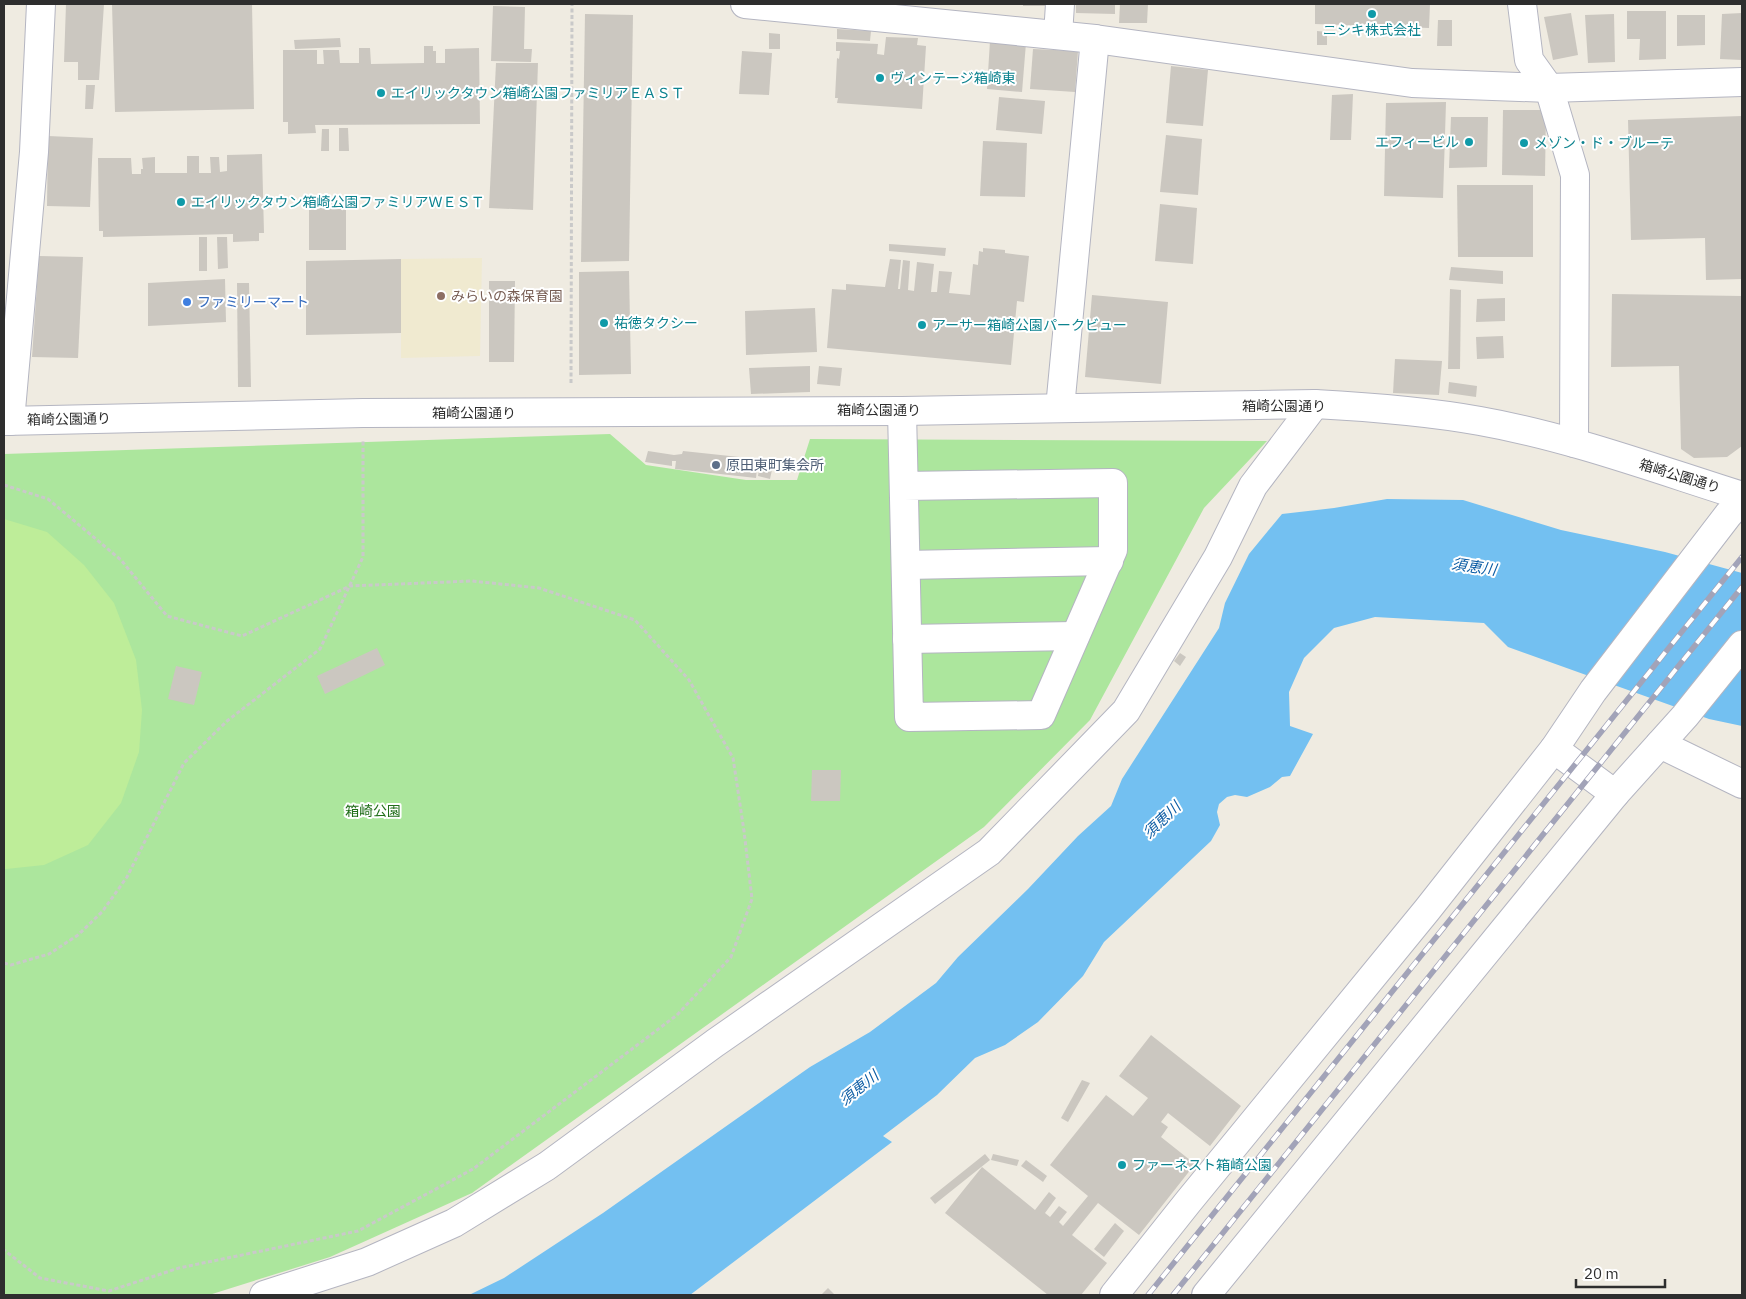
<svg xmlns="http://www.w3.org/2000/svg" width="1746" height="1299" font-family="'IBM Plex Sans','Noto Sans JP',sans-serif">
  <rect width="100%" height="100%" fill="#efebe1"/>
  <!-- education -->
  <path fill="#f0ead0" d="M482 258 480 356 401 358V259Z"/>
  <!-- green -->
  <path fill="#ace69d" d="M610 434 646 465 746 480H797L810 439 1267 441 1204 508 1090 720 984 827 472 1193 330 1257 209 1295H4V454Z"/>
  <!-- pitch -->
  <path fill="#beed99" d="M4 519 47 532 84 565 114 603 136 660 142 710 139 752 121 803 88 845 44 865 6 869H4Z"/>
  <!-- water -->
  <path fill="#73c0f1" d="M1387 499 1463 500 1561 530 1665 552 1742 573V726L1709 719 1508 647 1484 623 1375 617 1334 628 1304 658 1289 692 1290 726 1313 734 1290 776 1282 777 1270 787 1247 797 1235 795 1227 797 1219 804 1217 812 1220 825 1211 841 1104 942 1083 976 1038 1022 1005 1045 975 1058 937 1095 883 1136 892 1142 690 1295H469L504 1278 603 1213 810 1067 870 1032 936 983 958 957 1028 889 1078 836 1111 806 1122 779 1219 628 1225 603 1249 554 1282 514 1334 508Z"/>
  <!-- building -->
  <g fill="#cbc7c0">
    <path d="M66 4H104L99 80H78V62H64Z"/>
    <path d="M112 4H252L254 109 115 112Z"/>
    <rect x="1023" y="4" width="33" height="2"/>
    <path d="M1076 4H1115V14L1076 13Z"/>
    <path d="M1120 4H1148L1147 23H1119Z"/>
    <path d="M1315 4H1430L1429 28 1315 24Z"/>
    <path d="M493 6 525 7 524 49H532L531 62 491 61Z"/>
    <path d="M1627 11H1666V59L1639 60 1640 39H1627Z"/>
    <path d="M1571 13 1578 55 1553 60 1544 17Z"/>
    <path d="M1742 13V60L1720 59 1722 14Z"/>
    <path d="M585 14 633 15 629 261 581 262Z"/>
    <path d="M1614 14 1615 62 1588 63 1585 15Z"/>
    <path d="M1677 15H1705V45L1677 46Z"/>
    <path d="M1438 20H1452V46H1437Z"/>
    <path d="M837 29 871 31 870 41 837 39Z"/>
    <path d="M1317 31 1327 32V45H1317Z"/>
    <path d="M769 33 780 34V49H769Z"/>
    <path d="M886 37 918 38 917 45 926 46 922 109 837 103 838 98H835L837 58 839 59 840 51H836V42L878 44 877 54 884 55Z"/>
    <path d="M340 38 341 47 295 49 294 40Z"/>
    <path d="M990 41 1026 43 1022 92 987 89Z"/>
    <path d="M424 46H433V51H436V63H445V49L479 48 480 124 315 125 316 133 288 134V122H283V50H317V64H324L323 50H339L340 63H359V48H370L371 64 424 63Z"/>
    <path d="M1033 49 1078 51 1075 92 1030 89Z"/>
    <path d="M742 51 772 53 769 95 739 94Z"/>
    <path d="M496 63H538L533 210 489 208Z"/>
    <path d="M1171 66 1208 70 1203 126 1166 123Z"/>
    <path d="M86 85H95L93 109H85Z"/>
    <path d="M1353 94 1351 140H1330L1332 95Z"/>
    <path d="M999 97 1045 101 1042 134 996 130Z"/>
    <path d="M1446 102 1443 198 1384 196 1386 103Z"/>
    <path d="M1503 110H1546L1545 176 1502 175Z"/>
    <path d="M1742 116V279L1706 280 1705 238 1631 240 1628 120Z"/>
    <path d="M1451 117H1488L1487 167 1449 168Z"/>
    <path d="M339 128H348L349 151H339Z"/>
    <path d="M322 129H329V151H321Z"/>
    <path d="M1166 135 1202 139 1198 195 1160 192Z"/>
    <path d="M48 136 93 138 90 207 47 206Z"/>
    <path d="M983 141 1027 143 1025 197 980 196Z"/>
    <path d="M262 154 264 233H259V241L233 242V234L103 237V231H99L98 158H131L132 174H141V169H143L142 158 155 157V173H187V156H199V173H211L210 157H219L220 172 227 171V155Z"/>
    <path d="M1457 185H1533V257H1458Z"/>
    <path d="M346 201V250H309V202Z"/>
    <path d="M1160 204 1197 208 1193 264 1155 261Z"/>
    <rect x="199" y="237" width="8" height="34"/>
    <path d="M217 237H227L228 268 218 269Z"/>
    <path d="M889 244 946 248 945 256 889 251Z"/>
    <path d="M983 248 1005 250V253L1029 256 1024 302 1017 301 1011 365 827 348 832 289 846 290V284L885 287 890 259 901 260 898 289H900L903 260 910 261 908 290 914 291 917 262 934 264 931 292H937L939 271 952 272 949 293 970 295 973 264 978 265 979 251 983 252Z"/>
    <path d="M39 256 83 257 78 358 32 357Z"/>
    <path d="M401 259V333L306 335V261Z"/>
    <path d="M1451 267 1503 271V284L1449 280Z"/>
    <path d="M629 271 631 374 579 375V272Z"/>
    <path d="M225 279 226 322 148 326V283Z"/>
    <path d="M489 281H515L514 362H489Z"/>
    <path d="M237 283H249L251 387H238Z"/>
    <path d="M1450 289 1461 290 1460 369H1448Z"/>
    <path d="M1612 294 1742 296V446L1727 457 1694 458 1681 449 1679 366 1611 367Z"/>
    <path d="M1092 295 1168 302 1161 384 1085 377Z"/>
    <path d="M1505 298V321L1476 322 1477 299Z"/>
    <path d="M815 308 817 352 746 355 745 311Z"/>
    <path d="M1503 336 1504 358 1477 359 1476 337Z"/>
    <path d="M1395 359 1442 361 1439 395 1393 393Z"/>
    <path d="M810 366V392L751 394 749 368Z"/>
    <path d="M819 366 842 368 840 386 817 384Z"/>
    <path d="M1449 382 1477 386 1476 397 1448 393Z"/>
    <path d="M648 451 674 455 682 454 683 451 758 459 756 478 675 469 676 461H672V466L645 462Z"/>
    <path d="M760 463 773 465 770 479 758 476Z"/>
    <path d="M377 648 385 665 325 694 317 676Z"/>
    <path d="M1180 653 1186 657 1180 666 1174 661Z"/>
    <path d="M176 666 202 672 194 705 168 699Z"/>
    <path d="M812 770H841L840 801H811Z"/>
    <path d="M1151 1035 1241 1106 1210 1146 1168 1113 1161 1122 1168 1127 1161 1137 1195 1164 1139 1235 1098 1203 1072 1235 1107 1263 1081 1295H1048L945 1213 982 1167 1035 1210 1049 1192 1056 1198 1045 1213 1050 1217 1059 1206 1067 1212 1059 1222 1063 1226 1088 1196 1050 1165 1106 1095 1133 1116 1148 1098 1119 1076Z"/>
    <path d="M1082 1080 1090 1083 1068 1122 1061 1118Z"/>
    <path d="M985 1154 990 1160 935 1204 930 1198Z"/>
    <path d="M993 1154 1019 1160 1017 1166 991 1160Z"/>
    <path d="M1026 1160 1047 1176 1043 1182 1021 1166Z"/>
    <path d="M1115 1223 1124 1231 1104 1257 1094 1249Z"/>
    <path d="M828 1288 835 1295H821Z"/>
  </g>
  <g fill="none" stroke-linecap="round" stroke-linejoin="round">
    <!-- minor casing -->
    <g stroke="#b4b5c1" stroke-width="30">
      <g id="minor">
        <path d="M745 4 1095 39 1412 83 1549 88 1742 82"/>
        <path d="M1522 4 1529 60 1549 88 1575 175 1574 443"/>
        <path d="M1058 35 1060 4"/>
        <path d="M1060 408 1095 39"/>
        <path d="M902 411 909 717 1041 715 1113 550V483L904 486"/>
        <path d="M4 421 363 413 902 411 1315 404C1370 407 1425 411 1480 421 1570 437 1656 469 1742 496"/>
        <path d="M10 421 34 152 41 4"/>
        <path d="M906 565 1109 561"/>
        <path d="M907 639 1075 636"/>
        <path d="M1660 744 1742 784"/>
        <path d="M1554 749 1615 794"/>
        <path d="M264 1295 367 1262 454 1223 547 1166 715 1043 989 852 1126 711 1218 557 1253 486 1315 404"/>
        <path d="M1114 1295 1188 1202 1427 910 1554 749 1593 691 1728 515 1742 499"/>
        <path d="M1206 1295 1615 794 1685 716 1742 645"/>
      </g>
    </g>
    <!-- path -->
    <g stroke="#c9c9c9" stroke-width="3" stroke-dasharray="4 2.5" stroke-linecap="butt">
      <path d="M571 383 572 4"/>
      <path d="M4 485 48 499 121 560 167 616 242 636 350 586 472 581 539 588 635 620 689 680 733 758 744 831 752 899 731 957 677 1015 473 1169 358 1231 179 1268 109 1291 40 1278 4 1250"/>
      <path d="M4 963 11 965 49 954 78 935 102 912 127 877 184 763 227 721 320 649 363 557V441"/>
    </g>
    <!-- minor -->
    <use href="#minor" stroke="#fff" stroke-width="28"/>
    <!-- rail casing -->
    <g stroke="#a2a3b8" stroke-width="5.5">
      <g id="rail">
        <path d="M1148 1295 1742 557"/>
        <path d="M1173 1295 1742 587"/>
      </g>
    </g>
    <!-- rail -->
    <use href="#rail" stroke="#fff" stroke-width="4" stroke-dasharray="11" stroke-linecap="butt"/>
  </g>
  <!-- markers -->
  <g fill="#0f9aa8" stroke="#fff" stroke-width="2">
    <circle cx="1372" cy="14" r="5"/>
    <circle cx="880" cy="78" r="5"/>
    <circle cx="381" cy="93" r="5"/>
    <circle cx="1469" cy="142" r="5"/>
    <circle cx="1524" cy="143" r="5"/>
    <circle cx="181" cy="202" r="5"/>
    <circle cx="604" cy="323" r="5"/>
    <circle cx="922" cy="325" r="5"/>
    <circle cx="1122" cy="1165" r="5"/>
  </g>
  <circle fill="#8d6e63" stroke="#fff" stroke-width="2" cx="441" cy="296" r="5"/>
  <circle fill="#3f7fe0" stroke="#fff" stroke-width="2" cx="187" cy="302" r="5"/>
  <circle fill="#5c6f8a" stroke="#fff" stroke-width="2" cx="716" cy="465" r="5"/>
  <g text-anchor="middle" stroke-width="4" stroke-linejoin="round" paint-order="stroke">
    <!-- culture labels -->
    <g font-size="14" fill="#0d838f" stroke="#fff" text-anchor="start">
      <text x="1372" y="35" text-anchor="middle">ニシキ株式会社</text>
      <text x="890" y="83">ヴィンテージ箱崎東</text>
      <text x="391" y="98">エイリックタウン箱崎公園ファミリアＥＡＳＴ</text>
      <text x="1459" y="147" text-anchor="end">エフィービル</text>
      <text x="1534" y="148">メゾン・ド・ブルーテ</text>
      <text x="191" y="207">エイリックタウン箱崎公園ファミリアＷＥＳＴ</text>
      <text x="614" y="328">祐徳タクシー</text>
      <text x="932" y="330">アーサー箱崎公園パークビュー</text>
      <text x="1132" y="1170">ファーネスト箱崎公園</text>
    </g>
    <!-- education labels -->
    <g font-size="14" fill="#785e54" stroke="#fff" text-anchor="start">
      <text x="451" y="301">みらいの森保育園</text>
    </g>
    <!-- shop labels -->
    <g font-size="14" fill="#366cbe" stroke="#fff" text-anchor="start">
      <text x="197" y="307">ファミリーマート</text>
    </g>
    <!-- street labels -->
    <g font-size="14" fill="#2e2e2e" stroke="#fff">
      <text x="1284" y="411">箱崎公園通り</text>
      <text x="879" y="415">箱崎公園通り</text>
      <text x="474" y="418">箱崎公園通り</text>
      <text transform="translate(69 419) rotate(-1)" y="5">箱崎公園通り</text>
      <text transform="translate(1680 476) rotate(17)" y="5">箱崎公園通り</text>
    </g>
    <!-- service labels -->
    <g font-size="14" fill="#4e5e75" stroke="#fff" text-anchor="start">
      <text x="726" y="470">原田東町集会所</text>
    </g>
    <!-- park labels -->
    <g font-size="14" fill="#216e1a" stroke="#fff">
      <text x="373" y="816">箱崎公園</text>
    </g>
    <!-- water labels -->
    <g font-size="15" font-style="italic" fill="#0b5ca4" stroke="#fff">
      <text transform="translate(1474 567) rotate(8)" y="5">須恵川</text>
      <text transform="translate(1162 820) rotate(-44)" y="5">須恵川</text>
      <text transform="translate(859 1088) rotate(-39)" y="5">須恵川</text>
    </g>
  </g>
  <!-- border -->
  <rect width="1746" height="1299" fill="none" stroke="#2e2e2e" stroke-width="10"/>
  <!-- scale -->
  <path d="M1576 1279v8h89v-8" fill="none" stroke="#2e2e2e" stroke-width="2.5"/>
  <text x="1584" y="1279" font-size="15" fill="#2e2e2e" stroke="#ffffff" stroke-width="4" paint-order="stroke">20 m</text>
</svg>
